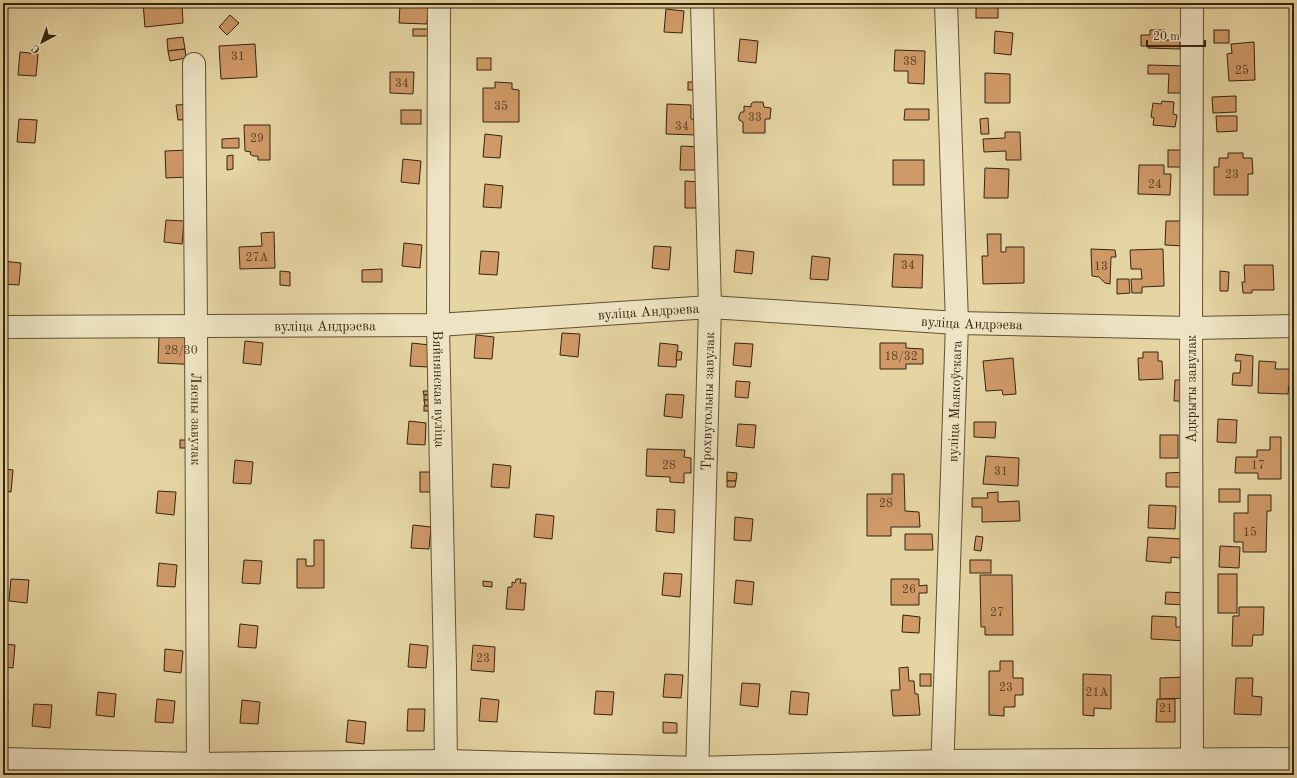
<svg xmlns="http://www.w3.org/2000/svg" width="1297" height="778" font-family="'Old Standard TT',serif">
  <rect width="100%" height="100%" fill="#e5d5a2"/>
  <filter id="stains"><feTurbulence type="fractalNoise" baseFrequency=".005" numOctaves="4"/><feColorMatrix values="0 0 0 0 .2 0 0 0 0 .09 0 0 0 0 .02 0 0 0 .5 -.17"/></filter>
  <radialGradient id="worn" r=".72"><stop offset=".6" stop-color="#630" stop-opacity="0"/><stop offset="1" stop-color="#630" stop-opacity=".3"/></radialGradient>
  <!-- building -->
  <g fill="#cf9968" stroke="#352510">
    <path d="M143 3H163V6L182 5 183 23 145 27Z"/>
    <rect x="976" y="3" width="22" height="15"/>
    <path d="M400 5 428 6 427 24 399 23Z"/>
    <path d="M666 9 684 11 682 33 664 32Z"/>
    <path d="M230 15 239 23 227 35 219 27Z"/>
    <rect x="413" y="29" width="24" height="7"/>
    <path d="M1150 30H1165V40H1180V49L1148 48V46H1141V35H1150Z"/>
    <rect x="1214" y="30" width="15" height="13"/>
    <path d="M995 31 1013 33 1011 55 994 53Z"/>
    <path d="M183 37 185 49 168 51 167 39Z"/>
    <path d="M740 39 758 41 756 63 738 61Z"/>
    <path d="M1254 42 1255 80 1229 81 1227 54 1232 53 1231 44Z"/>
    <path d="M255 44 257 77 221 79 219 46Z"/>
    <path d="M185 49 186 58 170 61 168 51Z"/>
    <path d="M895 50 925 51 924 84 908 83V71H894Z"/>
    <path d="M20 52 38 54 36 76 18 75Z"/>
    <rect x="477" y="58" width="14" height="12"/>
    <path d="M1148 65 1185 66 1184 93H1168L1169 74H1148Z"/>
    <path d="M390 72H414L413 94 390 93Z"/>
    <path d="M985 73 1010 74V103H985Z"/>
    <path d="M495 82 512 83V89L519 90V122H483V88H495Z"/>
    <rect x="688" y="82" width="16" height="8"/>
    <path d="M1236 96V112L1213 113 1212 97Z"/>
    <path d="M1162 101 1174 102 1173 114 1177 115 1175 127 1153 125 1154 118 1151 117 1153 103 1161 104Z"/>
    <path d="M753 102H763L764 107 771 108 770 119H765V133H743V122L739 120V116L741 112H744V106L751 107V104Z"/>
    <path d="M197 104 198 119 178 120 176 105Z"/>
    <path d="M667 104 691 105V119H697V135L666 134Z"/>
    <path d="M905 109H929V120H904Z"/>
    <rect x="401" y="110" width="20" height="14"/>
    <path d="M1216 116H1237V131L1217 132Z"/>
    <path d="M988 118 989 134H981L980 119Z"/>
    <path d="M19 119 37 120 35 143 17 142Z"/>
    <path d="M244 125H270V160H258V156H253L250 154 251 152 245 151Z"/>
    <path d="M1005 132H1020L1021 160H1006V151L984 152 983 139 1005 138Z"/>
    <path d="M485 134 502 136 500 158 483 157Z"/>
    <path d="M239 138V148H222V139Z"/>
    <path d="M681 146 701 147 700 170H680Z"/>
    <path d="M189 150 190 177 166 178 165 151Z"/>
    <rect x="1168" y="150" width="17" height="17"/>
    <path d="M1228 153H1243V158H1252L1253 174H1248V195H1214V167H1219V158H1228Z"/>
    <path d="M233 155V169L227 170V156Z"/>
    <path d="M403 159 421 161 419 184 401 182Z"/>
    <rect x="893" y="160" width="31" height="25"/>
    <path d="M1139 165H1164V174H1171L1170 195 1138 194Z"/>
    <path d="M985 168 1009 169 1008 198H984Z"/>
    <path d="M685 181 699 182V208H685Z"/>
    <path d="M485 184 503 186 501 208 483 207Z"/>
    <path d="M166 220 184 221 182 244 164 242Z"/>
    <path d="M1166 221H1184V246L1165 245Z"/>
    <path d="M274 232 275 268 240 269 239 247 262 246 261 233Z"/>
    <path d="M987 234H1001V252H1006V247H1024V283L983 284 982 256H988Z"/>
    <path d="M404 243 422 245 420 268 402 266Z"/>
    <path d="M654 246 671 247 669 270 652 268Z"/>
    <path d="M1091 249 1115 250 1116 257H1111L1110 284 1105 283 1099 277 1092 276Z"/>
    <path d="M1163 249 1164 286 1142 287V293H1132L1131 279H1142L1141 269H1131L1130 250Z"/>
    <path d="M736 250 754 252 752 274 734 272Z"/>
    <path d="M481 251 499 252 497 275 479 274Z"/>
    <path d="M894 254 923 255 922 288 892 287Z"/>
    <path d="M812 256 830 258 828 280 810 279Z"/>
    <path d="M1291 259 1294 260V284H1290Z"/>
    <path d="M3 261 21 263 19 285 3 284Z"/>
    <path d="M1244 265H1273L1274 290H1252V293H1243L1242 282H1245Z"/>
    <path d="M382 269V282H362V270Z"/>
    <path d="M280 271 290 272V286L280 285Z"/>
    <path d="M1220 271 1229 272 1228 291H1220Z"/>
    <path d="M1117 279H1129L1130 293 1117 294Z"/>
    <path d="M562 333 580 334 578 357 560 355Z"/>
    <path d="M476 335 494 337 492 359 474 358Z"/>
    <path d="M159 336 204 337 203 365 158 363Z"/>
    <path d="M245 341 263 343 261 365 243 363Z"/>
    <path d="M412 343 429 345 428 367 410 366Z"/>
    <path d="M660 343 678 345 676 367 658 366Z"/>
    <path d="M735 343 753 344 751 367 733 365Z"/>
    <path d="M880 343H906V348L923 349V364H906V369H880Z"/>
    <path d="M677 351 682 352 681 360H676Z"/>
    <path d="M1143 352H1158V361H1162L1163 379 1139 380 1138 358H1143Z"/>
    <path d="M1236 354 1253 356 1252 386 1232 385 1233 373H1240L1241 361H1235Z"/>
    <path d="M1013 358 1016 394 1003 395 1002 390 986 391 983 361Z"/>
    <path d="M1259 361 1276 362 1275 369H1294V385H1289L1288 394 1258 393Z"/>
    <path d="M1175 380H1186V401H1174Z"/>
    <path d="M736 381 750 382 748 398 735 397Z"/>
    <path d="M423 391H432V394L424 395Z"/>
    <path d="M666 394 684 395 682 418 664 416Z"/>
    <rect x="424" y="395" width="9" height="5"/>
    <path d="M424 400H433L434 405 425 406Z"/>
    <rect x="424" y="406" width="8" height="5"/>
    <path d="M1218 419 1237 420 1236 443 1217 442Z"/>
    <path d="M409 421 426 423 425 445 407 444Z"/>
    <path d="M974 422H996L995 438 974 437Z"/>
    <path d="M738 424 756 425 754 448 736 446Z"/>
    <rect x="1160" y="435" width="18" height="23"/>
    <path d="M1270 437H1281V479H1258V473H1235L1236 457H1257V450H1270Z"/>
    <rect x="180" y="440" width="11" height="8"/>
    <path d="M647 449 685 450 684 457 691 458V473H684V483L670 482V477L646 476Z"/>
    <path d="M986 456 1019 458 1018 486 983 484Z"/>
    <path d="M235 460 253 462 251 484 233 483Z"/>
    <path d="M493 464 511 466 509 488 491 487Z"/>
    <path d="M3 469 13 470 11 492 3 491Z"/>
    <rect x="420" y="472" width="14" height="20"/>
    <path d="M727 472 737 473 736 481H727Z"/>
    <path d="M1187 472 1188 487H1166V473Z"/>
    <path d="M892 474H904L905 511 919 512 920 527H891V536H867V494H892Z"/>
    <path d="M727 481H736L735 487H727Z"/>
    <rect x="1219" y="489" width="21" height="13"/>
    <path d="M158 491 176 492 174 515 156 513Z"/>
    <path d="M998 492V502L1019 501 1020 521 982 522V507H972V498H988L987 493Z"/>
    <path d="M1248 495H1271V511H1267L1266 552H1243V542H1234V513H1248Z"/>
    <path d="M1149 505 1176 506 1175 529 1148 528Z"/>
    <path d="M657 509 675 510 674 533 656 531Z"/>
    <path d="M536 514 554 516 552 539 534 537Z"/>
    <path d="M735 517 753 519 751 541 734 540Z"/>
    <path d="M413 525 431 527 429 549 411 548Z"/>
    <path d="M905 534H932L933 550H905Z"/>
    <path d="M976 536 983 537 981 551 974 550Z"/>
    <path d="M1148 537 1181 539 1180 558 1171 557V563L1146 561Z"/>
    <path d="M314 540H324V588H297V559H306V566H314Z"/>
    <path d="M1220 546 1240 547 1239 568 1219 567Z"/>
    <path d="M244 560 262 561 260 584 242 583Z"/>
    <rect x="970" y="560" width="21" height="13"/>
    <path d="M159 563 177 565 175 587 157 586Z"/>
    <path d="M664 573 682 574 680 597 662 595Z"/>
    <rect x="1218" y="574" width="19" height="39"/>
    <path d="M980 575H1012L1013 635H985V627H981Z"/>
    <path d="M11 579 29 580 27 603 9 601Z"/>
    <path d="M516 579H521L520 583H526L524 610 506 609 508 587H512V582L515 583Z"/>
    <path d="M891 579H919V586L927 585V593H919V605H891Z"/>
    <path d="M736 580 754 582 752 605 734 603Z"/>
    <path d="M483 581 492 582V587L483 586Z"/>
    <path d="M1166 592 1187 593V605L1165 604Z"/>
    <path d="M1239 607H1264L1263 635H1253L1252 646H1232L1233 616H1239Z"/>
    <path d="M903 615 920 617 919 633 902 632Z"/>
    <path d="M1152 616 1176 617V627H1187V641L1151 639Z"/>
    <path d="M240 624 258 626 256 648 238 647Z"/>
    <path d="M3 644 15 645 13 668 3 667Z"/>
    <path d="M410 644 428 646 426 668 408 667Z"/>
    <path d="M473 645 495 647 494 672 471 670Z"/>
    <path d="M165 649 183 651 181 673 164 671Z"/>
    <path d="M1000 661H1013V678H1023V695H1015V707H1004V716L989 715V671H1000Z"/>
    <path d="M908 667 909 681H914L915 694H918L920 715 893 716 891 690H900L899 668Z"/>
    <path d="M665 674 683 675 681 698 663 697Z"/>
    <rect x="920" y="674" width="11" height="12"/>
    <path d="M1083 674 1111 675V709L1094 708V716L1083 715Z"/>
    <path d="M1187 677V698L1160 699V678Z"/>
    <path d="M1236 678H1253L1252 696 1262 697 1261 715 1234 714Z"/>
    <path d="M742 683 760 684 758 707 740 705Z"/>
    <path d="M596 691 614 692 612 715 594 714Z"/>
    <path d="M791 691 809 693 807 715 789 714Z"/>
    <path d="M98 692 116 694 114 717 96 715Z"/>
    <path d="M481 698 499 700 497 722 479 721Z"/>
    <path d="M157 699 175 701 173 723 155 722Z"/>
    <path d="M1157 699H1175V722H1156Z"/>
    <path d="M242 700 260 702 258 724 240 723Z"/>
    <path d="M3 701H8L6 724H3Z"/>
    <path d="M34 704 52 705 50 728 32 726Z"/>
    <path d="M408 709H425L424 731H407Z"/>
    <path d="M348 720 366 722 364 744 346 742Z"/>
    <path d="M663 722 677 723V733H663Z"/>
    <path d="M987 768V775H972V769Z"/>
    <rect x="1235" y="774" width="18" height="1"/>
  </g>
  <g fill="none" stroke-linecap="round" stroke-linejoin="round">
    <!-- minor casing -->
    <g stroke="#615134" stroke-width="24">
      <g id="minor">
        <path id="s1" d="M439 3 438 325 445 669 446 775"/>
        <path id="s2" d="M194 64 196 326 198 775"/>
        <path id="s3" d="M3 327 438 325 710 307 957 323 1191 328 1294 326"/>
        <path d="M3 759 198 764 446 761 698 768 942 761 1294 759"/>
        <path d="M1192 774 1191 328 1192 3"/>
        <path id="s4" d="M697 775 710 307 702 3"/>
        <path id="s5" d="M942 775 957 323 946 3"/>
      </g>
    </g>
    <!-- minor -->
    <use href="#minor" stroke="#eee4c3" stroke-width="22"/>
  </g>
  <g text-anchor="middle" stroke-width="3.5" stroke-linejoin="round" paint-order="stroke">
    <!-- number labels -->
    <g font-size="12" fill="#5c4226">
      <text x="238" y="60">31</text>
      <text x="910" y="65">38</text>
      <text x="1242" y="74">25</text>
      <text x="402" y="87">34</text>
      <text x="501" y="110">35</text>
      <text x="755" y="121">33</text>
      <text x="682" y="130">34</text>
      <text x="257" y="142">29</text>
      <text x="1232" y="178">23</text>
      <text x="1155" y="188">24</text>
      <text x="257" y="261">27А</text>
      <text x="908" y="269">34</text>
      <text x="1101" y="270">13</text>
      <text x="181" y="354">28/30</text>
      <text x="901" y="360">18/32</text>
      <text x="669" y="469">28</text>
      <text x="1258" y="469">17</text>
      <text x="1001" y="475">31</text>
      <text x="886" y="507">28</text>
      <text x="1250" y="536">15</text>
      <text x="909" y="593">26</text>
      <text x="997" y="616">27</text>
      <text x="483" y="662">23</text>
      <text x="1006" y="691">23</text>
      <text x="1097" y="696">21А</text>
      <text x="1166" y="712">21</text>
    </g>
    <!-- street labels -->
    <g font-size="14" fill="#352510" stroke="#eee4c3">
      <text dy="5" stroke="none"><textPath href="#s3" startOffset="646">вуліца Андрэева</textPath></text>
      <text dy="5" stroke="none"><textPath href="#s3" startOffset="970">вуліца Андрэева</textPath></text>
      <text dy="5" stroke="none"><textPath href="#s3" startOffset="322">вуліца Андрэева</textPath></text>
      <text dy="5" stroke="none"><textPath href="#s1" startOffset="386">Вяйнянская вуліца</textPath></text>
      <text transform="translate(1191 389) rotate(-90)" y="5">Адкрыты завулак</text>
      <text dy="5" stroke="none"><textPath href="#s4" startOffset="374">Трохвугольны завулак</textPath></text>
      <text dy="5" stroke="none"><textPath href="#s5" startOffset="374">вуліца Маякоўскага</textPath></text>
      <text dy="5" stroke="none"><textPath href="#s2" startOffset="355">Лясны завулак</textPath></text>
    </g>
  </g>
  <!-- margin -->
  <rect width="1297" height="778" fill="none" stroke="#e5d5a2" stroke-width="16"/>
  <rect x="4" y="4" width="1289" height="770" fill="none" stroke="#352510" stroke-width="2"/>
  <rect x="8" y="8" width="1281" height="762" fill="none" stroke="#352510"/>
  <!-- north arrow -->
  <g transform="translate(42 42) rotate(221)" stroke="#eee4c3" stroke-width="3" paint-order="stroke">
  <path d="M0-3L7 15L0 10L-7 15Z" fill="#352510"/>
  <text y="-6" font-size="11" font-weight="bold" text-anchor="middle" fill="#352510">С</text>
  </g>
  <!-- scale -->
  <path d="M1147 40v6h58v-6" fill="none" stroke="#352510" stroke-width="2"/>
  <text x="1153" y="40" font-size="12" fill="#352510" stroke="#eee4c3" stroke-width="3" paint-order="stroke">20 m</text>
  <rect width="100%" height="100%" filter="url(#stains)"/>
  <rect width="100%" height="100%" fill="url(#worn)"/>
</svg>
